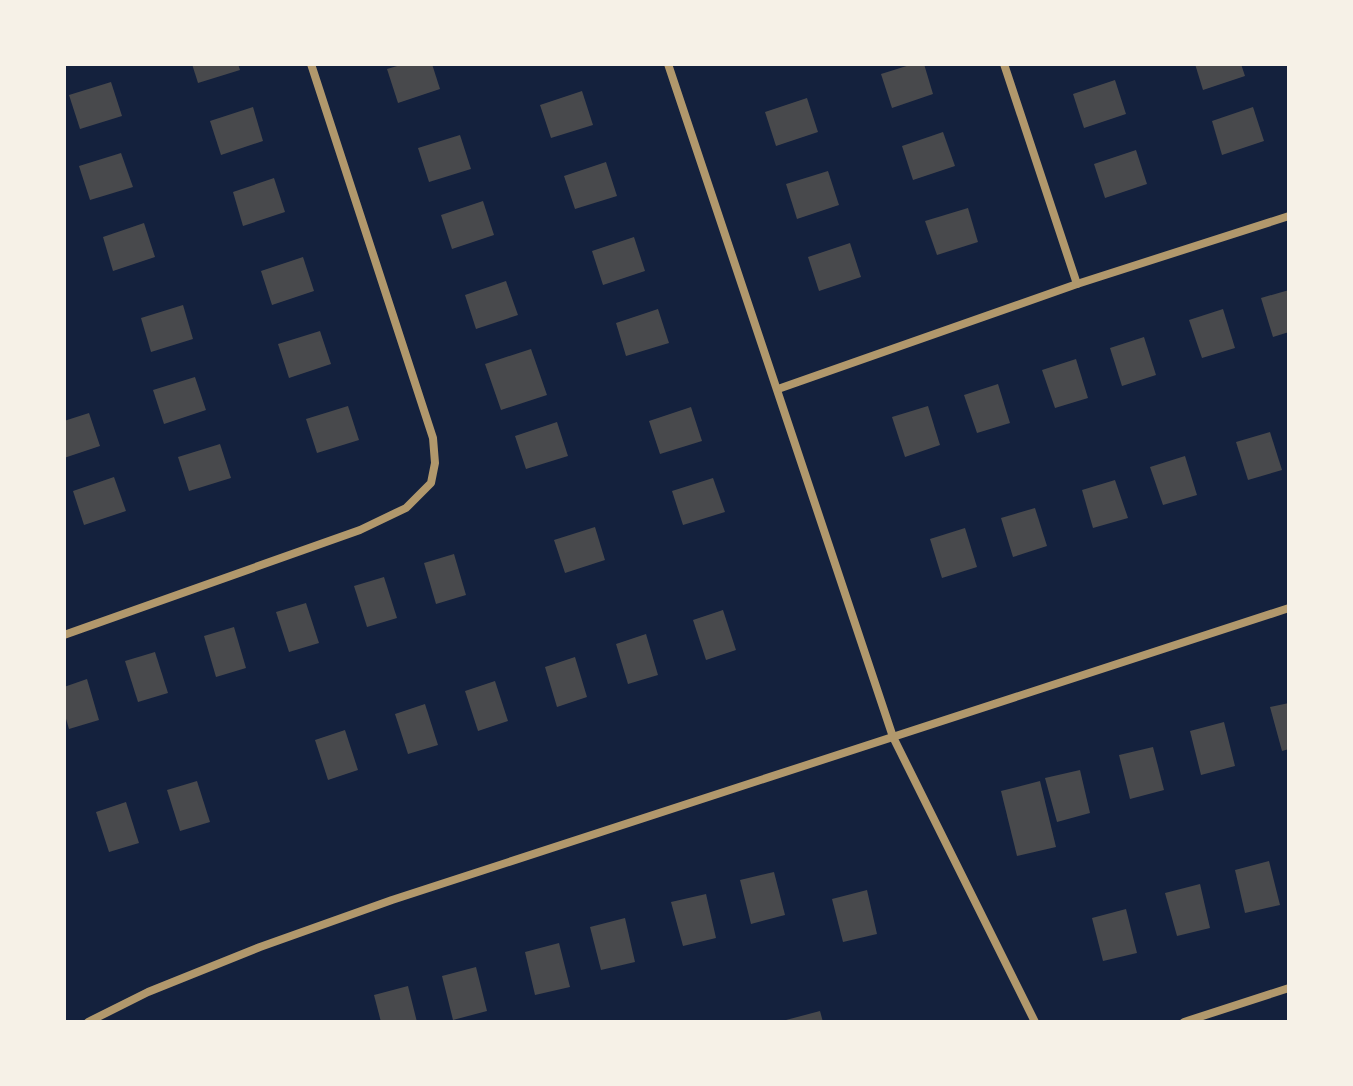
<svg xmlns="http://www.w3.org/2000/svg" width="1353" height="1086" font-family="'Fira Sans Condensed',sans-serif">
  <rect width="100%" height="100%" fill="#14213d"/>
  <!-- building -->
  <g fill="#48494c">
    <path d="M192 64H238L240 70 198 83Z"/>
    <path d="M404 64H432L440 89 398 103 387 69Z"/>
    <path d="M913 64H924L933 94 892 108 881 74Z"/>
    <path d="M1195 64H1241L1245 76 1203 90Z"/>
    <path d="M1115 80 1126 114 1084 128 1073 94Z"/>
    <path d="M111 82 122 116 80 129 69 95Z"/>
    <path d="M582 91 593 125 551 138 540 105Z"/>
    <path d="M807 98 818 132 776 146 765 112Z"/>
    <path d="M253 107 263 141 221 155 210 121Z"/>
    <path d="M1253 107 1264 141 1222 155 1212 121Z"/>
    <path d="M943 132 955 166 913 180 902 146Z"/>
    <path d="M460 135 471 169 429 182 418 148Z"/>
    <path d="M1136 150 1147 184 1105 198 1094 164Z"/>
    <path d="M121 153 133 187 90 200 79 166Z"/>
    <path d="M606 162 617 196 575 209 564 176Z"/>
    <path d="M828 171 839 205 797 219 786 184Z"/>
    <path d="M274 178 285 212 243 226 233 192Z"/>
    <path d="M483 201 494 235 452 249 441 215Z"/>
    <path d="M968 208 978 242 937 255 925 221Z"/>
    <path d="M144 223 155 257 113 271 103 237Z"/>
    <path d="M634 237 645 271 603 285 592 251Z"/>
    <path d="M850 243 861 277 819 291 808 257Z"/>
    <path d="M303 257 314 291 272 305 261 271Z"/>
    <path d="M506 281 518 315 476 329 465 295Z"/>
    <path d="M1289 290V332L1273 337 1261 298Z"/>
    <path d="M183 305 193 339 151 352 141 318Z"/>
    <path d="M658 309 669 343 626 356 616 323Z"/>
    <path d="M1223 309 1235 348 1202 358 1189 320Z"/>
    <path d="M320 331 331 364 289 378 278 344Z"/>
    <path d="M1144 337 1156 375 1122 386 1110 348Z"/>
    <path d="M531 349 547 395 501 410 485 364Z"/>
    <path d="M1076 359 1088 398 1055 408 1042 370Z"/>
    <path d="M195 377 206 410 164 424 153 390Z"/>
    <path d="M998 384 1010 423 977 433 964 395Z"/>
    <path d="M348 406 359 440 317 453 306 419Z"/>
    <path d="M928 406 940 445 905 457 892 417Z"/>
    <path d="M691 407 702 441 660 454 649 421Z"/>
    <path d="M89 413 100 446 64 458V421Z"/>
    <path d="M557 422 568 456 526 469 515 436Z"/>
    <path d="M1270 432 1282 470 1248 480 1236 442Z"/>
    <path d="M220 444 231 478 189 491 178 457Z"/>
    <path d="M1185 456 1197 495 1163 505 1150 467Z"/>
    <path d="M114 477 126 511 84 525 73 491Z"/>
    <path d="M713 478 725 512 683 525 672 491Z"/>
    <path d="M1115 480 1128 518 1093 528 1082 490Z"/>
    <path d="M1035 508 1047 546 1013 557 1001 518Z"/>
    <path d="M595 527 605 560 565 573 554 540Z"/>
    <path d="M965 528 977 567 942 578 930 539Z"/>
    <path d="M454 554 466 595 436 604 424 563Z"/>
    <path d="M384 577 397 618 367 627 354 586Z"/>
    <path d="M306 603 319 643 289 652 276 612Z"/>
    <path d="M723 610 736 650 706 660 693 620Z"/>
    <path d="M234 627 246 668 216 677 204 636Z"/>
    <path d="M646 634 658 675 628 684 616 644Z"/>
    <path d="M155 652 168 693 138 702 125 661Z"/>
    <path d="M575 657 587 697 557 707 545 667Z"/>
    <path d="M87 679 99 720 69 729 64 712V687Z"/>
    <path d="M495 681 508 721 478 731 465 691Z"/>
    <path d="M1289 703V749L1282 751 1270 707Z"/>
    <path d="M425 704 438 745 408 754 395 714Z"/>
    <path d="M1224 722 1235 766 1201 775 1190 731Z"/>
    <path d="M345 730 358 770 328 780 315 740Z"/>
    <path d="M1153 747 1164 790 1130 799 1119 755Z"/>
    <path d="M1080 770 1090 813 1057 822 1045 778Z"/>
    <path d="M197 781 210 822 180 831 167 790Z"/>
    <path d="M1040 781 1056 847 1017 856 1001 791Z"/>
    <path d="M126 802 139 843 109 852 96 812Z"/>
    <path d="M1269 861 1280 905 1245 913 1235 870Z"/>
    <path d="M774 872 785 915 751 924 740 880Z"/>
    <path d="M1200 884 1210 928 1177 936 1165 893Z"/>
    <path d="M867 890 877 934 843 942 832 899Z"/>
    <path d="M706 894 716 938 683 946 671 902Z"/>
    <path d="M1126 909 1137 953 1103 961 1092 918Z"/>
    <path d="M625 918 635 962 601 970 590 927Z"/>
    <path d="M559 943 570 987 535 995 525 952Z"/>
    <path d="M476 967 487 1011 453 1020 442 976Z"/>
    <path d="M408 986 417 1022H381L374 995Z"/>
    <path d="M820 1011 823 1022H786V1020Z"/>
  </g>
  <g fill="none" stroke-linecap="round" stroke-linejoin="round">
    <!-- minor -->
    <g stroke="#b1986c" stroke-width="8">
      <path d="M668 64 893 737 1035 1022"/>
      <path d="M1004 64 1077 284"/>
      <path d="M778 389 1077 284 1289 216"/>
      <path d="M64 635 360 530 406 508 431 483 435 463 433 438 311 64"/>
      <path d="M88 1022 148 992 260 947 392 900 1289 608"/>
      <path d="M1184 1022 1289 988"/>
    </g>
  </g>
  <!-- border -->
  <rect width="1353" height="1086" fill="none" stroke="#f6f1e7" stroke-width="132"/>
</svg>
